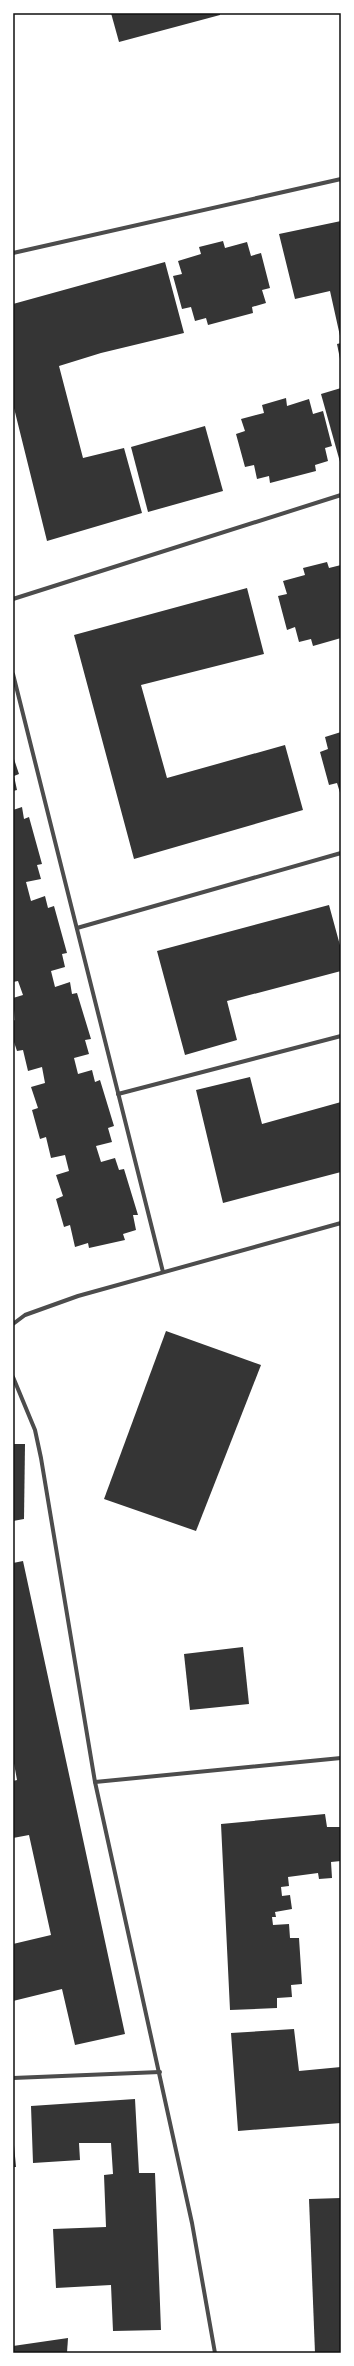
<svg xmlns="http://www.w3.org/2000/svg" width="354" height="2366" font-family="Commissioner,sans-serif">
  <rect width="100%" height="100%" fill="#fff"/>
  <!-- building -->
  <g fill="#353535">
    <path d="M111 13H220V15L119 42Z"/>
    <path d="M341 221V336H340L330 291 295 299 279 234Z"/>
    <path d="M223 241 225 248 247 242 251 256 261 253 270 288 262 290 266 303 252 307 253 313 208 325 206 318 195 321 191 307 182 309 173 276 182 274 178 261 201 254 199 247Z"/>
    <path d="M165 262 184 333 101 353 59 366 83 458 124 448 142 513 47 541 13 404V304Z"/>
    <path d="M341 343V359H340L337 344Z"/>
    <path d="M341 388V462H340L321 394Z"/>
    <path d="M286 398 287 406 309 399 313 414 323 411 332 446 325 448 328 461 315 465 316 471 270 483 269 476 257 479 254 465 245 467 236 434 245 431 241 419 264 413 262 405Z"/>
    <path d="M205 426 223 491 148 512 131 447Z"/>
    <path d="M327 562 329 568 341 565V638L313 646 311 639 299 642 295 627 287 630 278 596 287 594 283 581 305 575 303 568Z"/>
    <path d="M247 588 264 654 141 685 167 778 285 745 303 810 134 859 74 635Z"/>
    <path d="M341 732V796L337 783 329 785 320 752 328 749 325 737Z"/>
    <path d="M13 756 19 774 14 776 17 790 13 791Z"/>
    <path d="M22 807 24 819 29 817 42 864 37 865 41 879 26 882 31 901 45 896 48 908 54 906 67 953 62 954 65 967 51 971 55 987 70 982 72 994 77 993 91 1039 85 1040 89 1054 74 1058 78 1074 92 1070 95 1082 100 1080 114 1126 108 1128 112 1142 96 1146 101 1162 115 1158 119 1170 124 1169 138 1215H133L136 1230 123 1234 125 1240 89 1248 88 1243 75 1247 70 1225 64 1227 56 1199 63 1196 56 1175 69 1171 65 1155 51 1158 46 1137 40 1139 32 1110 38 1108 31 1087 45 1083 42 1067 28 1071 23 1050 17 1051 13 1039V1021L15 1020 13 998 23 995 18 981 13 982V810Z"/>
    <path d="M329 905 341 949V971L227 1001 237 1040 185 1055 157 951Z"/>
    <path d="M250 1077 262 1124 341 1102V1172L223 1203 196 1090Z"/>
    <path d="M166 1331 261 1365 196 1531 104 1499Z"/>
    <path d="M13 1444H25L24 1519 13 1521Z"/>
    <path d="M23 1561 125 2034 75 2045 62 1989 13 2001V1944L51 1935 29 1835 13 1838V1781L17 1780 13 1758V1563Z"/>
    <path d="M243 1647 249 1704 190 1710 184 1654Z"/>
    <path d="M325 1814 327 1827H341V1861L331 1862 332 1878 319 1879 318 1873 288 1877 289 1886 281 1887 282 1896 290 1895 292 1909 275 1912 276 1917H272L273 1925 289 1924 290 1938H299L302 1984 291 1985 292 1997 277 1998V2008L230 2010 221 1824Z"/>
    <path d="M294 2029 299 2071 341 2067V2123L238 2131 231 2033Z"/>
    <path d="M135 2099 139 2173H155L161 2330 113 2331 111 2285 56 2288 53 2229 106 2227 104 2175 113 2174 111 2143H79L80 2160 33 2163 31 2106Z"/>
    <path d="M13 2134 16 2167H13Z"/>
    <path d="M341 2198V2353H315L309 2199Z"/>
    <path d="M68 2338 67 2353H13V2346Z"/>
  </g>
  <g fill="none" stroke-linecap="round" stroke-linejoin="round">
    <!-- minor -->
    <g stroke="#4c4c4c" stroke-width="4">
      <path d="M13 253 341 179"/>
      <path d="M13 599 341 495"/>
      <path d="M13 674 163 1272"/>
      <path d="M77 928 341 853"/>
      <path d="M118 1094 341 1036"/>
      <path d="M13 1324 25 1315 78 1296 341 1223"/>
      <path d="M13 1377 35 1430 41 1458 95 1782 192 2223 215 2353"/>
      <path d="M95 1782 341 1758"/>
      <path d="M13 2078 160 2072"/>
    </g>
  </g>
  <!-- border -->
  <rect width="354" height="2366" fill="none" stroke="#ffffff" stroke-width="28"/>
  <rect x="14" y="14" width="326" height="2338" fill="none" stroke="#111" stroke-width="1.5"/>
</svg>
